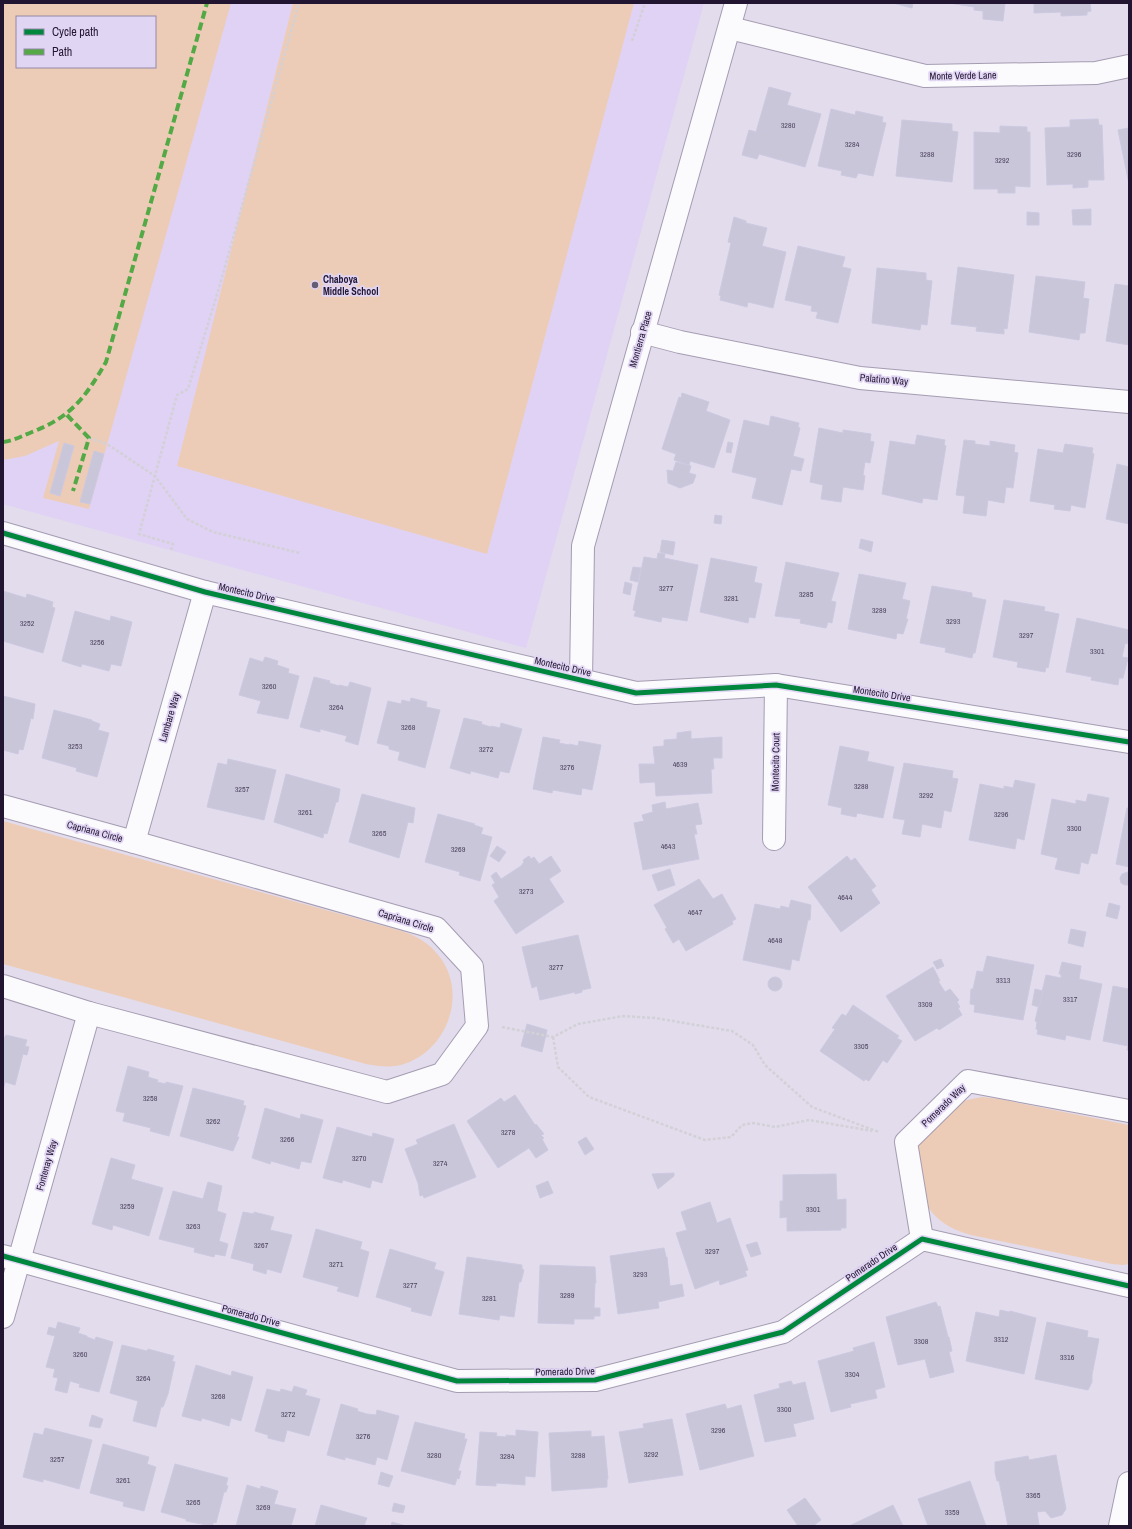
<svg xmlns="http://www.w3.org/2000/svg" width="1132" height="1529" font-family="'Archivo Narrow',sans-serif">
  <rect width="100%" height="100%" fill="#e2dced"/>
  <!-- built -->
  <path fill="#e0d2f5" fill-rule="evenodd" d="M3 3H704L526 648 3 504ZM17 17H155V67H17Z"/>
  <!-- green -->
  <g fill="#edccb7" fill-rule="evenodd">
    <path d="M3 3H231L89 509 43 498 59 441 25 456 3 460ZM17 17H155V67H17Z"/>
    <path d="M293 3H634L487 554 177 466Z"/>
    <path d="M3 821 402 931C417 936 429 943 439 956 470 995 445 1057 396 1066 386 1067 376 1066 366 1064L3 964Z"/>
    <path d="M982 1097 999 1099 1129 1125V1264L1123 1265 1112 1264 971 1235C960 1232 950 1228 941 1221 927 1210 921 1196 918 1180 918 1174 916 1167 916 1161 916 1140 933 1118 950 1107 959 1101 972 1099 982 1097Z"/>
  </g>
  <!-- building -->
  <g fill="#c9c6da" stroke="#ccc9e0">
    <path d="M893 3H913L912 8Z"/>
    <path d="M949 3H1005L1003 21 983 19V11L974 10V7Z"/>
    <path d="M1034 3H1090L1091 11 1087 12V15L1061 16V12L1034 13Z"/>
    <path d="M769 87 791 93 787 105 821 114 805 167 759 154 757 159 742 155 749 130 756 132Z"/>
    <path d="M831 109 855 115 856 111 883 117 882 122 886 123 873 176 858 173 856 178 841 175 842 171 818 166Z"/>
    <path d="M1098 119 1099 125H1102L1104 180H1088V187L1073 188V184L1047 185 1045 128 1070 127V120Z"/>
    <path d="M902 120 952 124V131L958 132 952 182 896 176Z"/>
    <path d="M1000 126 1027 127V132H1030V187L1015 186V193H998V189H974V132L1000 133Z"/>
    <path d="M1129 128V184L1118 130Z"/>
    <path d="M1091 209V225H1073L1072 210Z"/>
    <path d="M1027 212 1039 213V225H1027Z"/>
    <path d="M734 217 746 221V223L767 228 762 246 786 252 773 308 748 302 747 307 720 300 721 296 719 295 731 243 728 242Z"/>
    <path d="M798 246 845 257 842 267 851 269 838 323 816 318 818 312 811 311 812 306 785 300Z"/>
    <path d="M958 267 1014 275 1007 329 1004 328V334L976 331 977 327 951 324Z"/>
    <path d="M877 268 926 273V280L932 281 927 325 921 324 920 330 872 323Z"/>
    <path d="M1036 276 1085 282 1083 298 1089 299 1085 333H1080L1079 340 1029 332Z"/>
    <path d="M1115 284 1129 286V345L1106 341Z"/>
    <path d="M682 393 709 402 706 411 730 420 714 468 690 461 689 465 674 460 676 454 662 449 679 397 681 398Z"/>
    <path d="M771 416 799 423 798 427 800 428 793 456 804 459 801 471 791 469 782 505 752 498 757 478 732 472 744 420 769 426Z"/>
    <path d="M819 428 843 433V430L871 434 870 441 874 442 870 463 865 462 863 475 865 476 863 490 843 487 841 502 821 499 823 485 810 482Z"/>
    <path d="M917 435 945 440 944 445 946 446 937 500 923 498 922 503 882 494 890 441 915 445Z"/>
    <path d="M964 440 975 441V444L990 446V441L1015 445 1014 452 1018 453 1013 488 1006 487 1004 503 988 500 986 516 963 513 965 496 956 495Z"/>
    <path d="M728 442 733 443 731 453 726 452Z"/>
    <path d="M64 443 74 446 60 496 50 493Z"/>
    <path d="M1065 444 1093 448 1092 453 1094 454 1085 508 1071 505 1070 511 1054 509 1055 505 1030 501 1038 449 1063 453Z"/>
    <path d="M94 451 104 454 90 504 80 502Z"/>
    <path d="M676 462 691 466 689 473 696 475 693 483 680 488 668 483 667 470 673 471Z"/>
    <path d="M1117 464 1129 467V524L1106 519Z"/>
    <path d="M715 515 722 516 721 524 714 523Z"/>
    <path d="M861 539 873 542 871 552 859 548Z"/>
    <path d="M662 540 675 542 673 555 660 552Z"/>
    <path d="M658 553 665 554 664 558 698 565 687 621 662 617 661 622 634 616 636 611 633 610 644 557 657 559Z"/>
    <path d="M711 558 757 567 754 582 762 584 755 618 749 617 748 623 700 612Z"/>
    <path d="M786 562 839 573 831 601 836 602 832 623 828 622 826 628 800 623 801 619 775 616Z"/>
    <path d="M633 567 641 568 638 582 630 580Z"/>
    <path d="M859 574 906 583 902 599 910 601 906 619H908L903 634 897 633 896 639 848 629Z"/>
    <path d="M625 582 632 584 630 595 623 593Z"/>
    <path d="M932 586 972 593V597L986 600 975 653H973L972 658 945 652 946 648 920 643Z"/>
    <path d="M3 591 26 598 27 594 53 602 52 607 55 608 43 653 3 641Z"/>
    <path d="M1004 600 1045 607 1044 611 1059 614 1048 668 1046 667 1045 672 1017 667 1018 662 993 657Z"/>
    <path d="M75 611 110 621 111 616 132 622 121 666 111 664 109 671 82 664 81 667 62 661Z"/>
    <path d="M1077 618 1129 630V637L1127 644 1125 643 1122 657 1128 658 1123 678H1119L1118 685 1091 680 1092 677 1066 672Z"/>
    <path d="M265 657 278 661 277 665 289 669 288 673 299 676 288 719 257 713 261 701 239 695 250 658 263 662Z"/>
    <path d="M314 677 330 681 329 683 339 686V685L348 687 350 682 371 688 358 745 345 741 347 736 320 729V732L300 727Z"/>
    <path d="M3 696 35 704 33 719 31 718 23 750 19 749 18 754 3 750Z"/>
    <path d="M411 698 427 702 426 707 440 710 425 768 398 760 400 752 389 749V746L377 743 388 701 401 704 402 700 410 702Z"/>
    <path d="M54 710 92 720V721L100 724 98 730 109 733 97 777 76 771 77 768 42 758Z"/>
    <path d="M464 718 482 722 481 724 491 727V726L500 728 501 723 522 729 509 773 500 771 498 778 471 771 470 774 450 768Z"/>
    <path d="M691 731V739L722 737V758H713L714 769H711L712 793 656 796 655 782 640 783 639 764H655L653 747 664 746V740L677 739V733Z"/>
    <path d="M543 737 560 740 559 743 569 745V744L578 746 579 741 601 745 592 790 582 788 581 795 553 790 552 793 533 789Z"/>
    <path d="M840 746 869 752 867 761 894 767 883 818 857 813 856 817 841 814 842 808 828 805Z"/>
    <path d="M228 759 276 770 264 820 207 807 218 763 227 765Z"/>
    <path d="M904 763 953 771 952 778 958 779 951 812 944 810 941 828 922 824 920 837 902 834 905 820 893 818Z"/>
    <path d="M286 774 340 789 338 802H336L327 834 324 833 323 838 274 822Z"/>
    <path d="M1015 780 1035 784 1024 840 1017 838 1015 849 969 840 980 784 1004 789V786L1013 788Z"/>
    <path d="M362 794 415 808 413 823 408 822 399 858 349 842Z"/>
    <path d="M1088 794 1109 798 1097 854 1091 853 1088 864 1081 862 1079 874 1055 869 1058 858 1041 854 1052 799 1076 804V800L1086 802Z"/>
    <path d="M665 802 666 809 698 803 702 824 695 825 697 834H694L699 859 643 870 634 823 644 821 642 815 653 812 652 805Z"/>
    <path d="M1127 808H1129V867L1116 864Z"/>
    <path d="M438 814 475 824 474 825 483 828 481 834 492 837 480 881 459 875 460 872 425 862Z"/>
    <path d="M497 846 506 852 499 862 490 856Z"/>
    <path d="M529 856 531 859 534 857 539 864 551 856 561 871 549 879 564 902 516 934 494 901 499 897 492 885 495 883 491 876 496 872 501 879 521 866 524 862 523 860Z"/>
    <path d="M847 856 851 861 855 858 876 886 871 890 880 903 841 932 808 887Z"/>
    <path d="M670 869 675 885 658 891 652 875Z"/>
    <path d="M1128 872 1129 885H1125L1121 883 1120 878 1122 874Z"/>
    <path d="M699 879 713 899 722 894 736 919 732 921 733 924 686 951 679 939 673 943 665 929 667 928 654 905Z"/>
    <path d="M791 900 811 905 810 920H808L799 961 792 959 790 970 743 960 755 904 780 909 781 906 789 908Z"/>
    <path d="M1109 903 1120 906 1117 919 1106 916Z"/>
    <path d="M1071 929 1086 932 1083 947 1068 943Z"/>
    <path d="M578 935 591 988 582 990V992L575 994V992L540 1000 537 986 532 988 522 947Z"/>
    <path d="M987 956 1034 965 1023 1020 974 1012 975 1005 970 1004 971 989H973L977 971 983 972Z"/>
    <path d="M941 959 944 966 937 969 933 962Z"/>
    <path d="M1062 962 1081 966 1079 979 1102 984 1090 1040 1066 1035 1065 1040 1037 1034 1038 1030 1036 1029 1037 1022 1035 1021 1046 975 1061 978V974H1059Z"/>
    <path d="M933 967 940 981H938L945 992 950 989 959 1000 957 1002 960 1007 958 1008 962 1015 939 1030 937 1028 915 1041 886 996Z"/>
    <circle cx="775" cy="984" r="7"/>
    <path d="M1113 986 1129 989V1050H1127L1128 1046 1103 1041Z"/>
    <path d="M1035 989 1043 991 1039 1007 1032 1005Z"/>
    <path d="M853 1005 899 1036 897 1038 902 1041 887 1063 883 1060 869 1081 865 1079 864 1081 820 1051 835 1029 832 1028 842 1014 846 1016Z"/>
    <path d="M527 1024 547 1030 542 1052 521 1046Z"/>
    <path d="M6 1035 27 1040 25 1046 29 1047 27 1055 23 1054 15 1085 5 1082 3 1090V1040Z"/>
    <path d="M128 1066 149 1072 148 1077 158 1080 157 1082 166 1084V1082L183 1086 169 1136 150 1131 151 1128 123 1121 125 1113 116 1111Z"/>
    <path d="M193 1088 244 1101 243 1105 246 1106 237 1137H239L233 1151 180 1136Z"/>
    <path d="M515 1095 535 1125 536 1124 544 1134 541 1135 544 1138 542 1139 548 1150 536 1158 529 1148 498 1168 467 1121 501 1098 504 1102Z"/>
    <path d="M265 1108 300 1119 301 1114 323 1120 311 1163 301 1161 299 1169 271 1161 270 1164 252 1158Z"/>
    <path d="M454 1124 476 1177 424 1198 423 1195 420 1196 418 1183 405 1149 418 1144 416 1140Z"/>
    <path d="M337 1127 372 1137 373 1133 394 1139 382 1183 372 1180 370 1188 343 1180 342 1183 323 1178Z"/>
    <path d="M586 1137 594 1149 585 1155 578 1142Z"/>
    <path d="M111 1158 135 1165 131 1179 163 1188 149 1236 113 1225 112 1230 92 1224Z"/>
    <path d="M674 1173V1176L658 1189 652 1174Z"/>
    <path d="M836 1174 837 1200 846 1199V1228H841V1230L787 1231V1217L780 1218V1201H783V1175Z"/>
    <path d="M548 1181 553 1193 540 1198 536 1186Z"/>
    <path d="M208 1182 222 1186 217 1211 226 1214 219 1241 228 1244 225 1256 215 1254 214 1257 194 1252 195 1248 159 1239 173 1191 203 1199Z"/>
    <path d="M710 1202 717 1223 730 1218 748 1270 745 1271 747 1276 720 1285 719 1280 695 1289 676 1233 687 1230 681 1212Z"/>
    <path d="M243 1212 254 1214V1212L274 1217 270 1230 292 1235 281 1273 267 1269 266 1274 253 1270 254 1264 231 1258Z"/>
    <path d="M316 1229 362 1242 360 1249 369 1252 358 1297 337 1291 339 1287 303 1277Z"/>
    <path d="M757 1242 761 1254 751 1257 746 1245Z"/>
    <path d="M664 1248 666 1257H667L670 1286 682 1284 684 1296 658 1302 659 1308 618 1314 610 1256Z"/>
    <path d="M390 1249 436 1263 434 1269 444 1272 431 1316 411 1311 412 1308 376 1297Z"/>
    <path d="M467 1257 522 1265V1269L524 1270 521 1282H519L514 1317 500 1315 499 1320 459 1314Z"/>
    <path d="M540 1265 595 1267 596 1283H595L594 1308H600V1316H594V1319H574V1324L538 1323Z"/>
    <path d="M936 1302 938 1307 940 1306 948 1337H949L952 1351 949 1352 954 1372 930 1378 925 1359 898 1365 886 1317Z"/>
    <path d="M1000 1310 1009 1312 1010 1311 1036 1318 1024 1374 966 1361 976 1312 999 1317Z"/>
    <path d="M58 1322 80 1328 78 1333 87 1336V1337L95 1340 96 1337 113 1342 99 1392 79 1387 80 1384 70 1381 67 1393 55 1390 58 1378 53 1377 55 1369 46 1367 55 1336 47 1334 49 1327 56 1329Z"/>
    <path d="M1047 1322 1088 1331 1087 1337 1099 1339 1092 1375V1382L1088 1390 1035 1379Z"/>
    <path d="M874 1342 885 1387 875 1390 877 1398 850 1404 851 1407 831 1412 818 1361 854 1351 853 1348Z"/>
    <path d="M122 1345 147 1351 148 1349 174 1356 172 1361 175 1362 168 1394 163 1407H161L156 1427 133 1421 138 1401 110 1393Z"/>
    <path d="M196 1365 231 1376 232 1371 253 1377 241 1421 231 1418 229 1426 202 1418 201 1421 182 1416Z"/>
    <path d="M791 1381 793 1385 805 1382 814 1419 793 1424 796 1436 765 1442 754 1395 780 1388 779 1384Z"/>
    <path d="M294 1386 307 1390 305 1395 320 1399 309 1436 287 1430 284 1442 268 1438V1435L255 1431 267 1389 280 1392 281 1389 292 1392Z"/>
    <path d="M341 1404 358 1409 357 1411 367 1414 376 1415 377 1410 399 1416 387 1460 377 1457 375 1465 345 1457V1460L327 1455Z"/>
    <path d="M725 1404 727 1409 741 1405 754 1456 700 1470 686 1414Z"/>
    <path d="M92 1415 103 1419 100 1428 89 1426Z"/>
    <path d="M672 1419 683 1475 629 1483 619 1432 644 1428 643 1424Z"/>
    <path d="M415 1422 465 1434 464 1439H467L458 1471H461L459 1479 457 1478 455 1485 401 1471Z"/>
    <path d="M45 1428 92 1440 79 1489 43 1479V1482L23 1477 34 1433 43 1435Z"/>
    <path d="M516 1430 538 1432 535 1477 525 1476V1485L496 1483V1486L476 1485 480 1432 497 1433 496 1436 506 1437V1435L516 1436Z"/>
    <path d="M591 1431V1437L604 1436 608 1479H607V1487L552 1491 549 1433Z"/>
    <path d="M103 1444 149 1457 147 1464 156 1467 144 1511 123 1506 124 1502 90 1493Z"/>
    <path d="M1056 1455 1066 1509 1062 1515 1051 1518 1045 1511 1037 1512 1039 1525 1008 1526 999 1481H997L995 1472V1462L1028 1456 1029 1460Z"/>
    <path d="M175 1464 228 1478 226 1485 228 1486 226 1492H224L216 1523 214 1522 212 1526 186 1521V1519L161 1512Z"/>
    <path d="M381 1472 393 1476 389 1487 378 1484Z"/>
    <path d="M970 1481 986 1526H928L918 1499Z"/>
    <path d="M247 1485 260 1489 261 1486 278 1491 274 1504 296 1509 291 1526H236Z"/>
    <path d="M805 1498 821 1520 813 1526H798L787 1510Z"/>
    <path d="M394 1503 405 1506 403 1513 392 1511Z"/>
    <path d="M321 1505 367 1518 364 1525 371 1526H315Z"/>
    <path d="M893 1505 903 1526H849Z"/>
    <path d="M392 1522 406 1526H391Z"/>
  </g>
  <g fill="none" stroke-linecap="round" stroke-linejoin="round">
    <!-- street casing -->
    <g stroke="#a59cb2" stroke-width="24">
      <g id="street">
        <path d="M730 28 925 76 1096 73 1129 66"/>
        <path d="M642 332 680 342 860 378 1129 402"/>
        <path d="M3 533 205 592 636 693 776 685 1129 742"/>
        <path d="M581 680 583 546 736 3"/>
        <path d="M3 806 134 842 436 928 472 967 477 1026 442 1074 387 1092 89 1013 3 986"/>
        <path d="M774 839 776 685"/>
        <path d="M134 842 205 592"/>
        <path d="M922 1239 906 1142 968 1081 1129 1111"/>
        <path d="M3 1256 457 1381 595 1380 783 1332 922 1239 1129 1286"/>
        <path d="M3 1317 89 1013"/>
        <path d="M1120 1526 1129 1483"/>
      </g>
    </g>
    <!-- path -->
    <g stroke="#d3d0d6" stroke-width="2.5" stroke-dasharray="3 2" stroke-linecap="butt">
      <path d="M632 41 645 3"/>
      <path d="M89 438 107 444 155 476 187 519 213 532 300 553"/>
      <path d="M171 550 173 544 139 534 177 395 188 389 219 288 299 3"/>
      <path d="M502 1027 553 1037 578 1024 623 1016 655 1018 732 1031 753 1045 765 1065 812 1107 879 1132"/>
      <path d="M553 1037 558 1067 589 1097 705 1140 731 1137 742 1125 753 1123 775 1127 809 1120 872 1131"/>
    </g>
    <!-- street -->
    <use href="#street" stroke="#fbfafc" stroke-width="22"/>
    <!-- quiet -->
    <g stroke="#52a945" stroke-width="4" stroke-dasharray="8 4" stroke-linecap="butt">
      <path d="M67 415 89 438 73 491"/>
      <path d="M3 442C13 441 22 436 32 432 71 417 85 398 106 362L207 3"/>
    </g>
    <!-- cycleway casing -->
    <g stroke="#e1d5f4" stroke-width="8">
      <g id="cycleway">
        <path d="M3 533 205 592 636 693 776 685 1129 742"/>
        <path d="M3 1256 457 1381 595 1380 783 1332 922 1239 1129 1286"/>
      </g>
    </g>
    <!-- cycleway -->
    <use href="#cycleway" stroke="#00873e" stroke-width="5"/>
  </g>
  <!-- markers -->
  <circle fill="#655b73" stroke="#e1d5f4" stroke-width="1.5" cx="315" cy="285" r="4"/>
  <g text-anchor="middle" stroke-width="3.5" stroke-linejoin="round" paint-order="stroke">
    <!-- number labels -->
    <g font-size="8" fill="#4f455f">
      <text x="788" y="128">3280</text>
      <text x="852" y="147">3284</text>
      <text x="927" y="157">3288</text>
      <text x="1074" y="157">3296</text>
      <text x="1002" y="163">3292</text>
      <text x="666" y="591">3277</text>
      <text x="806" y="597">3285</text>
      <text x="731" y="601">3281</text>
      <text x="879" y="613">3289</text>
      <text x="953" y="624">3293</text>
      <text x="27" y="626">3252</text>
      <text x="1026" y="638">3297</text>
      <text x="97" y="645">3256</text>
      <text x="1097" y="654">3301</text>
      <text x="269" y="689">3260</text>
      <text x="336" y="710">3264</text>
      <text x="408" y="730">3268</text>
      <text x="75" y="749">3253</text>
      <text x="486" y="752">3272</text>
      <text x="680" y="767">4639</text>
      <text x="567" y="770">3276</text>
      <text x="861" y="789">3288</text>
      <text x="242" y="792">3257</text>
      <text x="926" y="798">3292</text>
      <text x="305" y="815">3261</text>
      <text x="1001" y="817">3296</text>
      <text x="1074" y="831">3300</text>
      <text x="379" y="836">3265</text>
      <text x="668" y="849">4643</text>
      <text x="458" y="852">3269</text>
      <text x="526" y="894">3273</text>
      <text x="845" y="900">4644</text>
      <text x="695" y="915">4647</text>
      <text x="775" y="943">4648</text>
      <text x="556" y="970">3277</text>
      <text x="1003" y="983">3313</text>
      <text x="1070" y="1002">3317</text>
      <text x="925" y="1007">3309</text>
      <text x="861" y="1049">3305</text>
      <text x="150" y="1101">3258</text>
      <text x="213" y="1124">3262</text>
      <text x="508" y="1135">3278</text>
      <text x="287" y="1142">3266</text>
      <text x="359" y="1161">3270</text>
      <text x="440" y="1166">3274</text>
      <text x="127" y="1209">3259</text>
      <text x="813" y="1212">3301</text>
      <text x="193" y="1229">3263</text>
      <text x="261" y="1248">3267</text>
      <text x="712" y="1254">3297</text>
      <text x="336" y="1267">3271</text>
      <text x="640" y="1277">3293</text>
      <text x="410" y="1288">3277</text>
      <text x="567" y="1298">3289</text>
      <text x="489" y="1301">3281</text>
      <text x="1001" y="1342">3312</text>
      <text x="921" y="1344">3308</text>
      <text x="80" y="1357">3260</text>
      <text x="1067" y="1360">3316</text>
      <text x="852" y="1377">3304</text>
      <text x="143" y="1381">3264</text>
      <text x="218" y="1399">3268</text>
      <text x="784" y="1412">3300</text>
      <text x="288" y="1417">3272</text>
      <text x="718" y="1433">3296</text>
      <text x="363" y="1439">3276</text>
      <text x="651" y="1457">3292</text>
      <text x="434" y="1458">3280</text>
      <text x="578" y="1458">3288</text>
      <text x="507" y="1459">3284</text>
      <text x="57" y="1462">3257</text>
      <text x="123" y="1483">3261</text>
      <text x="1033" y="1498">3365</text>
      <text x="193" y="1505">3265</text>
      <text x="263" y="1510">3269</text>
      <text x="952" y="1515">3359</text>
    </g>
    <!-- street labels -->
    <g font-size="10" fill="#211531" stroke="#e1d5f4">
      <text transform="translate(963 75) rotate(-1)" y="4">Monte Verde Lane</text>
      <text transform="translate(640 339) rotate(-74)" y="4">Montierra Place</text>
      <text transform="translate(884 379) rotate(5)" y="4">Palatino Way</text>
      <text transform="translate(247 592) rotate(13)" y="4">Montecito Drive</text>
      <text transform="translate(563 666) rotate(13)" y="4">Montecito Drive</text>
      <text transform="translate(882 693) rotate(9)" y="4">Montecito Drive</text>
      <text transform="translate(169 717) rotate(-74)" y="4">Lambare Way</text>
      <text transform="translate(775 762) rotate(-89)" y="4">Montecito Court</text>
      <text transform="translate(95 831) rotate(15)" y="4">Capriana Circle</text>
      <text transform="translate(406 920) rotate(17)" y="4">Capriana Circle</text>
      <text transform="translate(943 1105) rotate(-44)" y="4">Pomerado Way</text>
      <text transform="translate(46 1165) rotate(-74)" y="4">Fontenay Way</text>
      <text transform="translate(871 1262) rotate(-34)" y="4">Pomerado Drive</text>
      <text transform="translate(251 1315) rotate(15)" y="4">Pomerado Drive</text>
      <text transform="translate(565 1371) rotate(-1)" y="4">Pomerado Drive</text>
    </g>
    <!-- poi labels -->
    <g font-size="10" font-weight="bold" fill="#211531" stroke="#e1d5f4" text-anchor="start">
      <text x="323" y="283">Chaboya<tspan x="323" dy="12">Middle School</tspan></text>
    </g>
  </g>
  <!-- border -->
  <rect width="1132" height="1529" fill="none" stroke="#211531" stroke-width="8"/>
  <!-- legend -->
  <rect x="16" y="16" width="140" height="52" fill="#e1d5f4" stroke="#9488a6"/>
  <rect x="24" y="29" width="20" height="6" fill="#00873e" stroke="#9488a6"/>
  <text x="52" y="36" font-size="12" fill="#211531">Cycle path</text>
  <rect x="24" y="49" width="20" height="6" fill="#52a945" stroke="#9488a6"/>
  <text x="52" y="56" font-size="12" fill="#211531">Path</text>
</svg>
